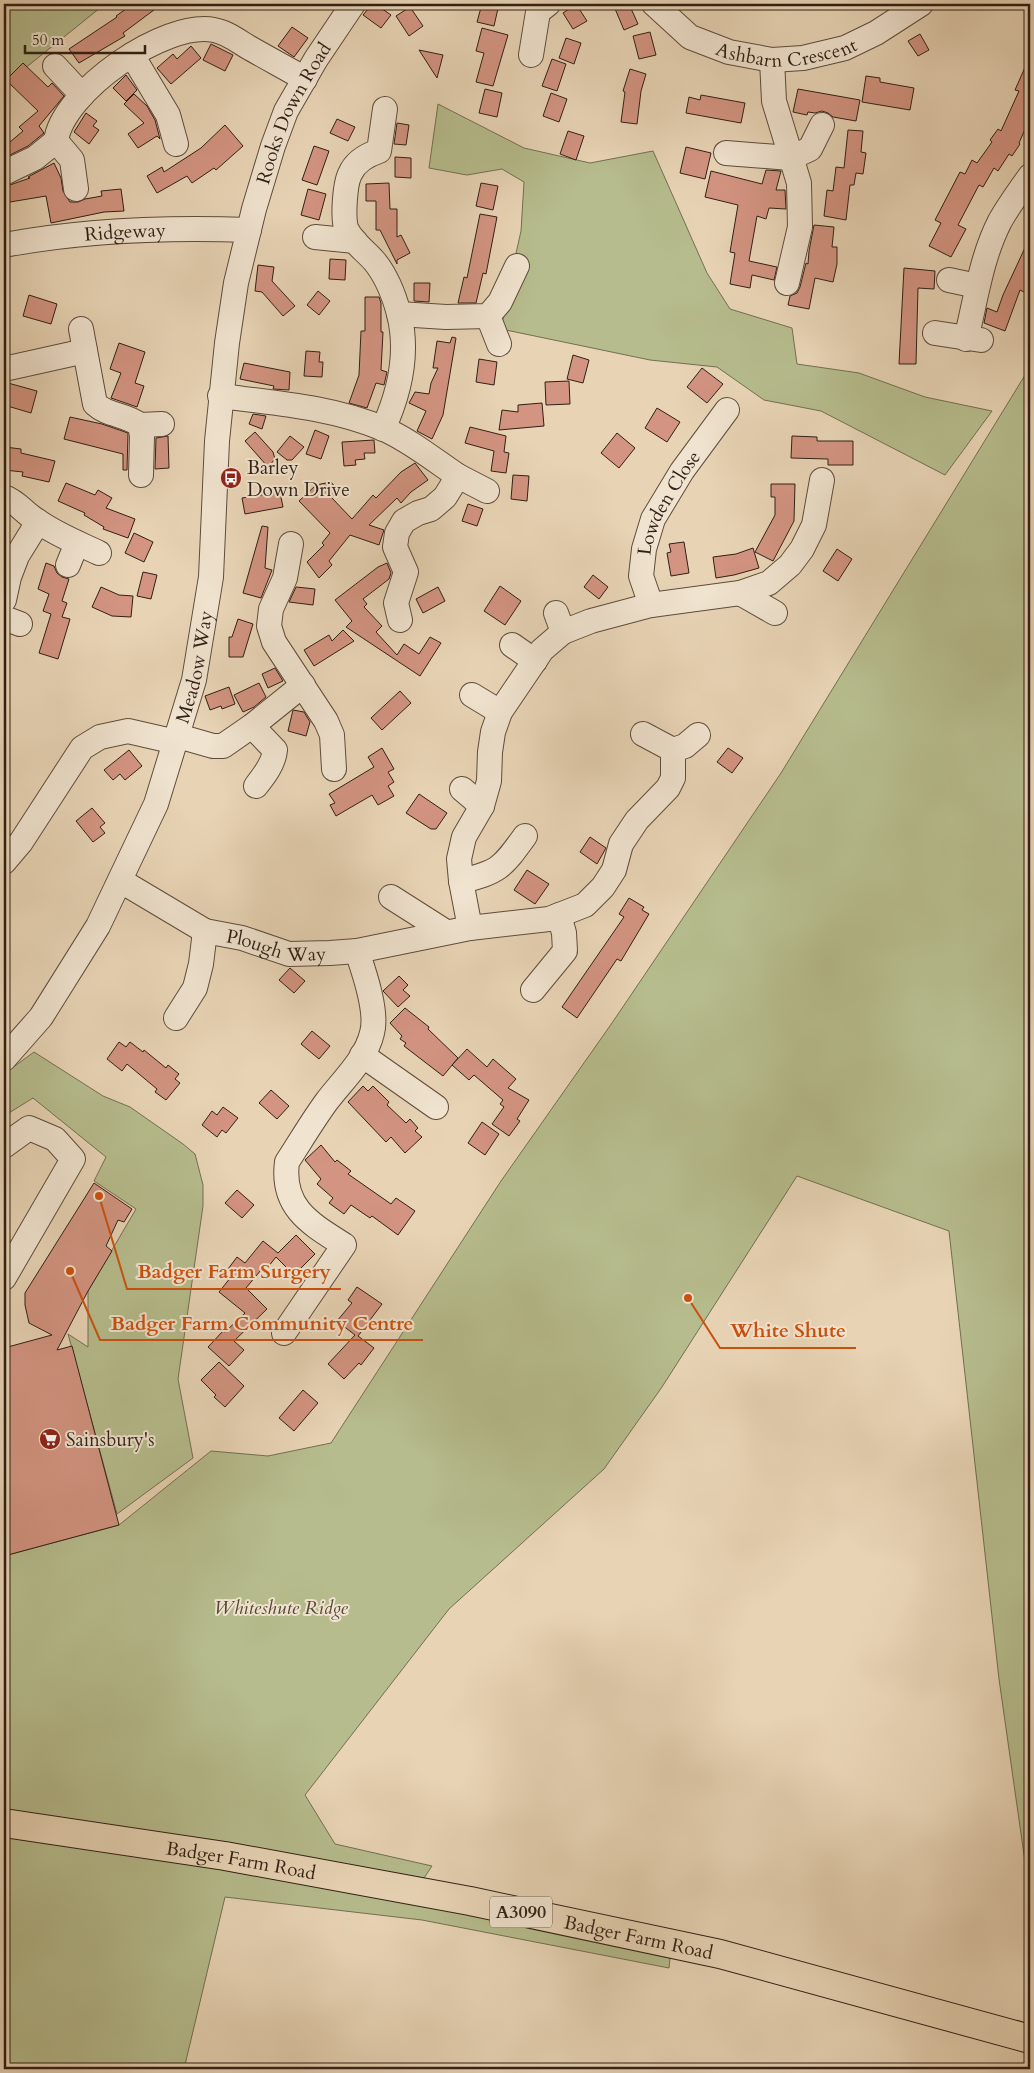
<svg xmlns="http://www.w3.org/2000/svg" width="1034" height="2073" font-family="Cardo,serif">
  <rect width="100%" height="100%" fill="#e8d4b5"/>
  <filter id="stains"><feTurbulence type="fractalNoise" baseFrequency=".004" numOctaves="4"/><feColorMatrix values="0 0 0 0 .2 0 0 0 0 .09 0 0 0 0 .02 0 0 0 .5 -.17"/></filter>
  <radialGradient id="worn" r=".72"><stop offset=".6" stop-color="#630" stop-opacity="0"/><stop offset="1" stop-color="#630" stop-opacity=".3"/></radialGradient>
  <!-- green -->
  <g fill="#b6bc8d" stroke="#736e51">
    <path d="M4 4H105L4 85Z"/>
    <path d="M438 104 524 148 590 163 653 151 707 273 730 309 792 328 797 364 859 373 925 397 992 411 945 475 821 411 764 400 717 367 650 360 501 329 513 267 521 231 524 182 502 169 467 175 429 168Z"/>
    <path d="M1030 367V1677L1025 1678 1030 1712V1897L999 1679 949 1231 797 1176 662 1387 604 1469 449 1609 305 1795 335 1844 432 1866 424 1878 4 1809V1556L119 1525 211 1451 268 1456 331 1443 501 1181 612 1023 781 773Z"/>
    <path d="M34 1052 103 1096 130 1107 183 1144 195 1154 203 1185V1206L178 1379 193 1458 117 1514 68 1334 88 1347V1291L136 1209 94 1181 106 1157 33 1098 4 1116V1074Z"/>
    <path d="M4 1837 351 1888 670 1958 669 1968 422 1920 225 1897 184 2069H4Z"/>
  </g>
  <!-- building -->
  <g fill="#d39481" stroke="#301f15">
    <path d="M133 4H162L123 33 125 36 79 63 69 49 117 17 116 16Z"/>
    <path d="M372 4H375L391 15 381 28 363 15Z"/>
    <path d="M482 4H499L494 26 477 22Z"/>
    <path d="M576 4 587 21 573 29 563 13Z"/>
    <path d="M613 4H629L638 24 624 30Z"/>
    <path d="M410 7 423 26 409 36 396 16Z"/>
    <path d="M292 27 308 38 294 57 278 46Z"/>
    <path d="M482 28 508 35 493 86 476 82 484 53 476 51Z"/>
    <path d="M650 32 656 55 639 59 633 36Z"/>
    <path d="M920 34 929 50 918 56 908 41Z"/>
    <path d="M566 38 581 43 574 64 559 58Z"/>
    <path d="M211 44 233 55 225 71 203 60Z"/>
    <path d="M191 46 201 58 171 84 157 68 173 54 177 59Z"/>
    <path d="M419 50 443 55 437 78Z"/>
    <path d="M1030 56V118L1019 143 1020 144 1012 156 1009 154 998 171 994 168 983 187 979 185 958 225 966 229 951 257 929 246 941 223 935 220 960 172 965 174 972 160 977 163 992 142 990 140 998 129 1001 131 1019 91 1015 90Z"/>
    <path d="M552 59 566 64 557 91 542 86Z"/>
    <path d="M23 63 48 87 52 83 64 96 39 126 44 133 28 146 10 155 4 147 23 131 19 127 38 111 6 80Z"/>
    <path d="M630 69 646 74 641 91 637 124 621 122 625 92 623 91Z"/>
    <path d="M126 75 137 90 126 101 113 88Z"/>
    <path d="M866 76 880 78V82L914 88 910 110 862 102Z"/>
    <path d="M485 89 502 93 497 117 479 113Z"/>
    <path d="M798 89 860 100 856 121 833 117 828 113 822 111 815 113 808 112 807 115 793 112Z"/>
    <path d="M551 93 567 99 559 122 543 116Z"/>
    <path d="M134 94 147 106 155 120 160 139 157 136 138 148 128 134 144 123 124 104Z"/>
    <path d="M701 95 745 103 741 123 686 113 689 97 700 100Z"/>
    <path d="M86 113 97 121 93 126 99 130 89 144 74 132Z"/>
    <path d="M337 119 355 127 348 141 330 133Z"/>
    <path d="M397 123 409 125 406 145 394 144Z"/>
    <path d="M225 125 243 146 216 170 214 168 192 183 187 176 157 193 147 176 162 167 164 172 201 148Z"/>
    <path d="M848 130 863 131 861 152 866 153 863 174 856 173 854 185H850L846 220 824 216 827 190 833 191 836 167 844 168Z"/>
    <path d="M568 131 584 136 576 160 560 154Z"/>
    <path d="M314 146 329 151 317 185 302 180Z"/>
    <path d="M686 147 711 153 705 179 680 173Z"/>
    <path d="M395 157 411 158V178L395 177Z"/>
    <path d="M54 163 61 178 63 191 70 202H78L85 199 102 196 101 191 121 189 124 211 104 212 51 223 46 196 4 203V187L30 178 28 177Z"/>
    <path d="M766 170 781 171 776 190H785L786 209 769 208 766 219 757 216 749 261 777 267 774 280 752 275 750 288 730 284 735 253 730 252 738 205 705 197 711 171 762 184Z"/>
    <path d="M389 183 390 209H397V237L401 235 410 253 397 260V264L380 230H376V201H366V184Z"/>
    <path d="M481 183 498 186 493 210 476 206Z"/>
    <path d="M308 189 326 194 319 220 301 215Z"/>
    <path d="M480 214 497 217 486 274 483 273 476 303H458L464 277 467 278Z"/>
    <path d="M814 225 834 227 832 247H837V264L833 282 815 278 809 309 788 305 790 296 797 293 800 287 806 263 808 264 809 251Z"/>
    <path d="M1030 237V295L1020 290 1005 331 984 323 987 308 997 312 1003 295Z"/>
    <path d="M330 259 346 260 345 280 329 279Z"/>
    <path d="M258 265 274 267 272 281 295 306 283 316 262 292 255 291Z"/>
    <path d="M904 268 935 271 934 289 918 288 916 364H899Z"/>
    <path d="M414 283H430L429 302 414 301Z"/>
    <path d="M318 291 330 301 319 315 307 305Z"/>
    <path d="M29 295 57 304 51 324 23 316Z"/>
    <path d="M365 297H379L381 303V332H383L381 370 387 372 384 385 376 383 367 408 349 403 359 375 361 331H365Z"/>
    <path d="M452 337 456 338 455 344 443 415 432 439 417 431 426 411 409 403 415 392 429 394 431 383 438 368H433L437 341 450 343Z"/>
    <path d="M119 343 145 352 135 383 144 386 137 407 111 398 121 373 110 369Z"/>
    <path d="M306 351 320 352 319 362H323L322 377 304 376Z"/>
    <path d="M573 355 589 360 583 383 567 379Z"/>
    <path d="M479 359 497 362 494 385 476 382Z"/>
    <path d="M244 363 290 372 289 390 273 389 274 386 240 379Z"/>
    <path d="M702 368 723 384 707 403 687 387Z"/>
    <path d="M569 381 570 404 546 405 545 382Z"/>
    <path d="M8 383 37 391 31 413 4 405Z"/>
    <path d="M542 403 544 426 499 430 502 410 518 412V405Z"/>
    <path d="M657 408 680 422 667 442 645 428Z"/>
    <path d="M253 414 266 416 262 429 249 424Z"/>
    <path d="M70 417 102 424 128 433 127 470H123V454L64 439Z"/>
    <path d="M470 427 506 436 504 452 509 453 506 473 491 471 494 451 465 443Z"/>
    <path d="M315 430 329 436 321 459 306 454Z"/>
    <path d="M255 432 273 452 275 459 268 467 245 441Z"/>
    <path d="M617 433 635 448 619 468 601 453Z"/>
    <path d="M168 436 169 468 155 469 156 438Z"/>
    <path d="M290 436 304 447 292 460H287L277 452Z"/>
    <path d="M792 436 817 437V441H853V465H828V459L791 458Z"/>
    <path d="M374 440 375 453H364L365 459 355 460 356 465 344 466 342 442Z"/>
    <path d="M5 447 21 449V453L55 461 49 482 22 476 23 472 4 470Z"/>
    <path d="M415 463 428 480 411 492 401 503 397 498 369 525 384 530 379 545 350 535 329 561 332 565 319 578 307 562 324 545 322 543 330 533 299 501 316 485 331 482 336 488V493L331 497 352 519 373 495 376 498 401 472Z"/>
    <path d="M513 475 529 476 527 501 511 499Z"/>
    <path d="M66 483 95 495 98 490 112 498 106 508 135 519 128 538 103 529 104 527 84 515 85 513 58 501Z"/>
    <path d="M771 484H795L794 521 773 561 755 552 775 515V497H771Z"/>
    <path d="M280 492 283 507 245 514 242 498Z"/>
    <path d="M468 504 483 509 477 526 462 521Z"/>
    <path d="M262 526 268 527 265 568 272 570 261 598 243 593Z"/>
    <path d="M134 533 153 542 144 562 125 553Z"/>
    <path d="M684 542 689 573 671 576 667 553 671 552 669 544Z"/>
    <path d="M753 548 759 568 734 575 716 578 713 557 736 554Z"/>
    <path d="M837 549 852 559 838 581 823 571Z"/>
    <path d="M46 563 54 566 57 573 62 577 69 579 62 601 67 603 62 617 70 619 58 659 39 653 51 614 43 611 49 594 38 589Z"/>
    <path d="M387 563 391 573 389 579 363 599 367 604 364 607 382 626 376 632 397 655 404 644 419 654 430 637 441 643 420 676 346 627 352 621 335 600 378 567Z"/>
    <path d="M143 572 157 575 151 599 137 596Z"/>
    <path d="M593 575 608 587 599 599 584 587Z"/>
    <path d="M500 586 521 601 505 625 484 611Z"/>
    <path d="M101 587 119 595 133 596 131 617 112 616 92 607Z"/>
    <path d="M296 587 315 589 313 605 289 602Z"/>
    <path d="M438 587 445 601 423 613 416 599Z"/>
    <path d="M238 619 253 624 243 657H229V637H232Z"/>
    <path d="M343 630 354 641 314 666 304 650 329 635 332 641Z"/>
    <path d="M275 668 283 681 268 688 262 674Z"/>
    <path d="M259 683 266 697 254 707 243 712 234 695Z"/>
    <path d="M229 687 235 704 222 709 221 706 210 710 205 696Z"/>
    <path d="M400 691 411 703 382 730 371 718Z"/>
    <path d="M293 710 304 712 310 722 306 736 288 731Z"/>
    <path d="M382 748 394 769 388 772 394 782 388 786 394 796 378 805 372 795 336 816 330 805 335 803 329 794 374 767 368 757Z"/>
    <path d="M728 748 743 758 732 773 717 762Z"/>
    <path d="M129 750 142 766 125 780 120 774 113 780 104 770Z"/>
    <path d="M419 794 447 813 436 829H431L406 813Z"/>
    <path d="M92 808 105 823 100 827 105 833 93 842 76 821Z"/>
    <path d="M590 837 606 848 597 864 580 852Z"/>
    <path d="M527 870 549 884 535 904 514 890Z"/>
    <path d="M629 898 644 907 642 910 649 914 621 961 617 959 577 1018 562 1007 624 917 619 914Z"/>
    <path d="M290 968 305 981 294 993 279 980Z"/>
    <path d="M399 976 408 985 403 990 410 996 398 1007 383 991Z"/>
    <path d="M405 1008 429 1027 428 1029 458 1058 443 1076 404 1046 406 1043 400 1039 402 1036 390 1023Z"/>
    <path d="M312 1031 330 1046 319 1059 301 1044Z"/>
    <path d="M119 1042 126 1047 130 1042 143 1052 144 1050 166 1068 168 1065 179 1074 175 1079 180 1083 166 1100 155 1092 157 1089 127 1064 122 1071 107 1059Z"/>
    <path d="M467 1049 487 1067 493 1059 516 1079 508 1088 529 1100 517 1119 520 1121 509 1136 492 1124 504 1107 500 1104 503 1100 474 1075 469 1080 452 1065Z"/>
    <path d="M363 1086 368 1091 373 1086 389 1102 387 1105 406 1123 410 1119 418 1128 415 1131 422 1137 405 1153 391 1137 386 1142 348 1102Z"/>
    <path d="M271 1090 289 1106 277 1119 259 1103Z"/>
    <path d="M223 1107 238 1118 226 1133 222 1130 217 1137 202 1125 212 1111 217 1115Z"/>
    <path d="M482 1122 499 1134 485 1155 468 1143Z"/>
    <path d="M321 1145 335 1162 337 1160 351 1171 348 1174 391 1204 396 1198 415 1211 398 1235 372 1216 370 1218 351 1205 344 1214 329 1203 333 1198 317 1184 321 1179 305 1160Z"/>
    <path d="M94 1183 132 1209 124 1222 118 1220 106 1246 112 1251 88 1291 57 1350 72 1346 119 1525 4 1556V1348L52 1335 29 1323 25 1305V1293Z"/>
    <path d="M237 1190 254 1205 242 1218 225 1203Z"/>
    <path d="M296 1235 315 1254 294 1275 276 1257 264 1272 261 1270 246 1288 267 1309 234 1341 244 1350 229 1366 208 1347 223 1331 225 1332 245 1313 219 1292 231 1277 225 1273 237 1257 245 1263 263 1241 278 1253Z"/>
    <path d="M357 1287 382 1304 358 1336 374 1348 361 1365 359 1363 344 1379 328 1364 355 1335 337 1321 352 1303 348 1300Z"/>
    <path d="M219 1362 244 1386 225 1407 214 1397 216 1395 201 1380Z"/>
    <path d="M303 1390 318 1403 294 1431 279 1418Z"/>
  </g>
  <g fill="none" stroke-linecap="round" stroke-linejoin="round">
    <!-- minor casing -->
    <g stroke="#5e4c3d" stroke-width="26">
      <g id="minor">
        <path id="s1" d="M654 4 690 37 729 52 772 60 803 58 845 48 876 33 921 4"/>
        <path d="M132 55 168 115 176 144"/>
        <path d="M531 55 538 12 548 4"/>
        <path d="M772 60 774 101 799 183 800 227 787 283"/>
        <path d="M55 66 82 95"/>
        <path d="M726 153 790 158 810 149 822 125"/>
        <path d="M4 173 35 158 56 141"/>
        <path d="M76 189 72 160 56 141C62 92 165 20 214 30 226 32 238 41 248 47 267 58 286 68 305 79"/>
        <path d="M315 237 355 241"/>
        <path id="s2" d="M4 245C85 230 167 227 249 230"/>
        <path d="M949 280 977 286"/>
        <path d="M399 314 446 317 488 316 500 302 517 266"/>
        <path d="M488 316 499 344"/>
        <path d="M81 329 95 404C108 416 126 414 140 425L142 436 141 475"/>
        <path d="M935 333 981 340"/>
        <path d="M966 339C976 299 981 258 1000 221 1009 205 1020 190 1030 176"/>
        <path d="M4 369 85 351"/>
        <path d="M220 396C275 403 333 407 384 429 411 441 434 460 458 476L445 497 431 509 418 513 404 521 397 533 395 547 406 572 396 603 400 620"/>
        <path d="M140 425 162 424"/>
        <path d="M383 429C400 392 409 354 399 314 394 295 387 277 375 262 366 251 353 243 347 230 342 222 345 183 350 174 355 162 367 155 379 151L385 109"/>
        <path d="M458 476 487 491"/>
        <path d="M4 497C18 502 24 513 36 520 55 534 78 543 99 553"/>
        <path d="M291 544 285 578 271 609 269 626 274 642 326 721 332 735 334 769"/>
        <path d="M68 565 77 543"/>
        <path d="M740 593 775 613"/>
        <path d="M4 600 9 577 17 556 38 522"/>
        <path id="s3" d="M651 605 641 576 644 549 653 519 682 471 727 410"/>
        <path d="M556 613 563 632"/>
        <path d="M4 618 20 624"/>
        <path d="M512 645 535 661"/>
        <path d="M472 695 500 712"/>
        <path d="M252 726 275 750C274 763 264 776 256 786"/>
        <path d="M643 734 673 750 685 746 698 735"/>
        <path d="M178 736 213 746H223L252 726 303 685"/>
        <path d="M462 789 482 806"/>
        <path d="M4 862 21 842 82 748 100 737 128 731 176 742"/>
        <path id="s4" d="M121 881 205 931 242 938 289 954 330 953 357 951 470 928 549 919 585 905 603 887 614 870 621 844 637 820 668 788 673 778V750"/>
        <path d="M461 881C499 872 502 868 525 836"/>
        <path d="M391 897 446 932"/>
        <path d="M470 928 461 881 459 859 464 837 482 806 489 781 490 752 493 732 500 712 542 650 563 632 591 621 651 605 740 593 769 583 790 565 802 549 814 525 822 480"/>
        <path d="M533 990 565 951 564 933 559 915"/>
        <path d="M176 1018 195 988 201 964 205 931"/>
        <path d="M362 1055 436 1107"/>
        <path id="s5" d="M4 1059 41 1017 98 926 156 804 194 680 211 577 217 441 227 343 236 283 254 209 273 146 286 111 316 59 353 4"/>
        <path d="M4 1146 29 1128 55 1139 73 1159 4 1278"/>
        <path d="M284 1333 344 1245C311 1224 281 1208 287 1162 300 1142 313 1120 327 1101 343 1080 366 1059 372 1033 378 1012 364 972 357 951"/>
      </g>
    </g>
    <!-- major casing -->
    <g stroke="#301f15" stroke-width="30">
      <g id="major">
        <path id="s6" d="M4 1823 225 1856 470 1901 720 1954 1030 2039"/>
      </g>
    </g>
    <!-- minor -->
    <use href="#minor" stroke="#f0e3cf" stroke-width="24"/>
    <!-- major -->
    <use href="#major" stroke="#e8d4b5" stroke-width="28"/>
  </g>
  <!-- icons -->
  <defs>
    <g id="bus-disc" transform="scale(1.125)"><circle r="9.5" fill="#8f2418" stroke="#f0e3cf"/><path d="M-5-6H5V4H4V6H2V4H-2V6H-4V4H-5ZM-3.5-4V0h7V-4ZM-3.5 1.2v1.5H-2V1.2ZM2 1.2v1.5H3.5V1.2Z" fill="#fff"/></g>
    <g id="supermarket-disc" transform="scale(1.125)"><circle r="9.5" fill="#8f2418" stroke="#f0e3cf"/><path d="M-6-5.5h2.5l.6 2H6L4.5 2H-2.5L-4.4-4H-6ZM-1.5 3.2a1.3 1.3 0 1 0 .1 0ZM3 3.2a1.3 1.3 0 1 0 .1 0Z" fill="#fff"/></g>
  </defs>
  <g fill-rule="evenodd">
    <use href="#bus-disc" x="231" y="478"/>
    <use href="#supermarket-disc" x="50" y="1439"/>
  </g>
  <g text-anchor="middle" stroke-width="4" stroke-linejoin="round" paint-order="stroke">
    <!-- shield labels -->
    <rect fill="#f0e3cf" stroke="#6a5a4d" stroke-width="1" x="490" y="1896.5" width="62" height="31" rx="4"/>
    <g font-size="18" font-weight="bold" fill="#301f15">
      <text x="521" y="1918">A3090</text>
    </g>
    <!-- street labels -->
    <g font-size="19" fill="#301f15" stroke="#f0e3cf">
      <text dy="7" stroke="none"><textPath href="#s1" startOffset="149">Ashbarn Crescent</textPath></text>
      <text dy="7" stroke="none"><textPath href="#s5" startOffset="1008">Rooks Down Road</textPath></text>
      <text dy="7" stroke="none"><textPath href="#s2" startOffset="122">Ridgeway</textPath></text>
      <text dy="7" stroke="none"><textPath href="#s3" startOffset="110">Lowden Close</textPath></text>
      <text dy="7" stroke="none"><textPath href="#s5" startOffset="441">Meadow Way</textPath></text>
      <text dy="7" stroke="none"><textPath href="#s4" startOffset="171">Plough Way</textPath></text>
      <text dy="7" stroke="none"><textPath href="#s6" startOffset="240">Badger Farm Road</textPath></text>
      <text dy="7" stroke="none"><textPath href="#s6" startOffset="645">Badger Farm Road</textPath></text>
    </g>
    <!-- poi labels -->
    <g font-size="19" fill="#301f15" stroke="#f0e3cf" text-anchor="start">
      <text x="247" y="474">Barley<tspan x="247" dy="22">Down Drive</tspan></text>
      <text x="66" y="1446">Sainsbury's</text>
    </g>
    <!-- park labels -->
    <g font-size="19" font-style="italic" fill="#524633" stroke="#f0e3cf">
      <text x="281" y="1614">Whiteshute Ridge</text>
    </g>
  </g>
  <!-- callouts -->
  <path fill="none" stroke="#cc500d" stroke-width="2" d="M99 1196L127 1289H341M70 1271L100 1340H423M688 1298L720 1348H856"/>
  <g fill="#cc500d" stroke="#f0e3cf" stroke-width="2">
    <circle cx="99" cy="1196" r="5"/>
    <circle cx="70" cy="1271" r="5"/>
    <circle cx="688" cy="1298" r="5"/>
  </g>
  <g font-size="20" text-anchor="middle" font-weight="bold" fill="#cc500d" stroke="#f0e3cf" stroke-width="4" stroke-linejoin="round" paint-order="stroke">
    <text x="234" y="1278">Badger Farm Surgery</text>
    <text x="262" y="1330">Badger Farm Community Centre</text>
    <text x="788" y="1337">White Shute</text>
  </g>
  <!-- margin -->
  <rect width="1034" height="2073" fill="none" stroke="#e8d4b5" stroke-width="20"/>
  <rect x="5" y="5" width="1024" height="2063" fill="none" stroke="#301f15" stroke-width="2.5"/>
  <rect x="10" y="10" width="1014" height="2053" fill="none" stroke="#301f15"/>
  <!-- scale -->
  <path d="M25 45v8h120v-8" fill="none" stroke="#301f15" stroke-width="2.5"/>
  <text x="32" y="45" font-size="15" fill="#301f15" stroke="#f0e3cf" stroke-width="4" paint-order="stroke">50 m</text>
  <rect width="100%" height="100%" filter="url(#stains)"/>
  <rect width="100%" height="100%" fill="url(#worn)"/>
</svg>
